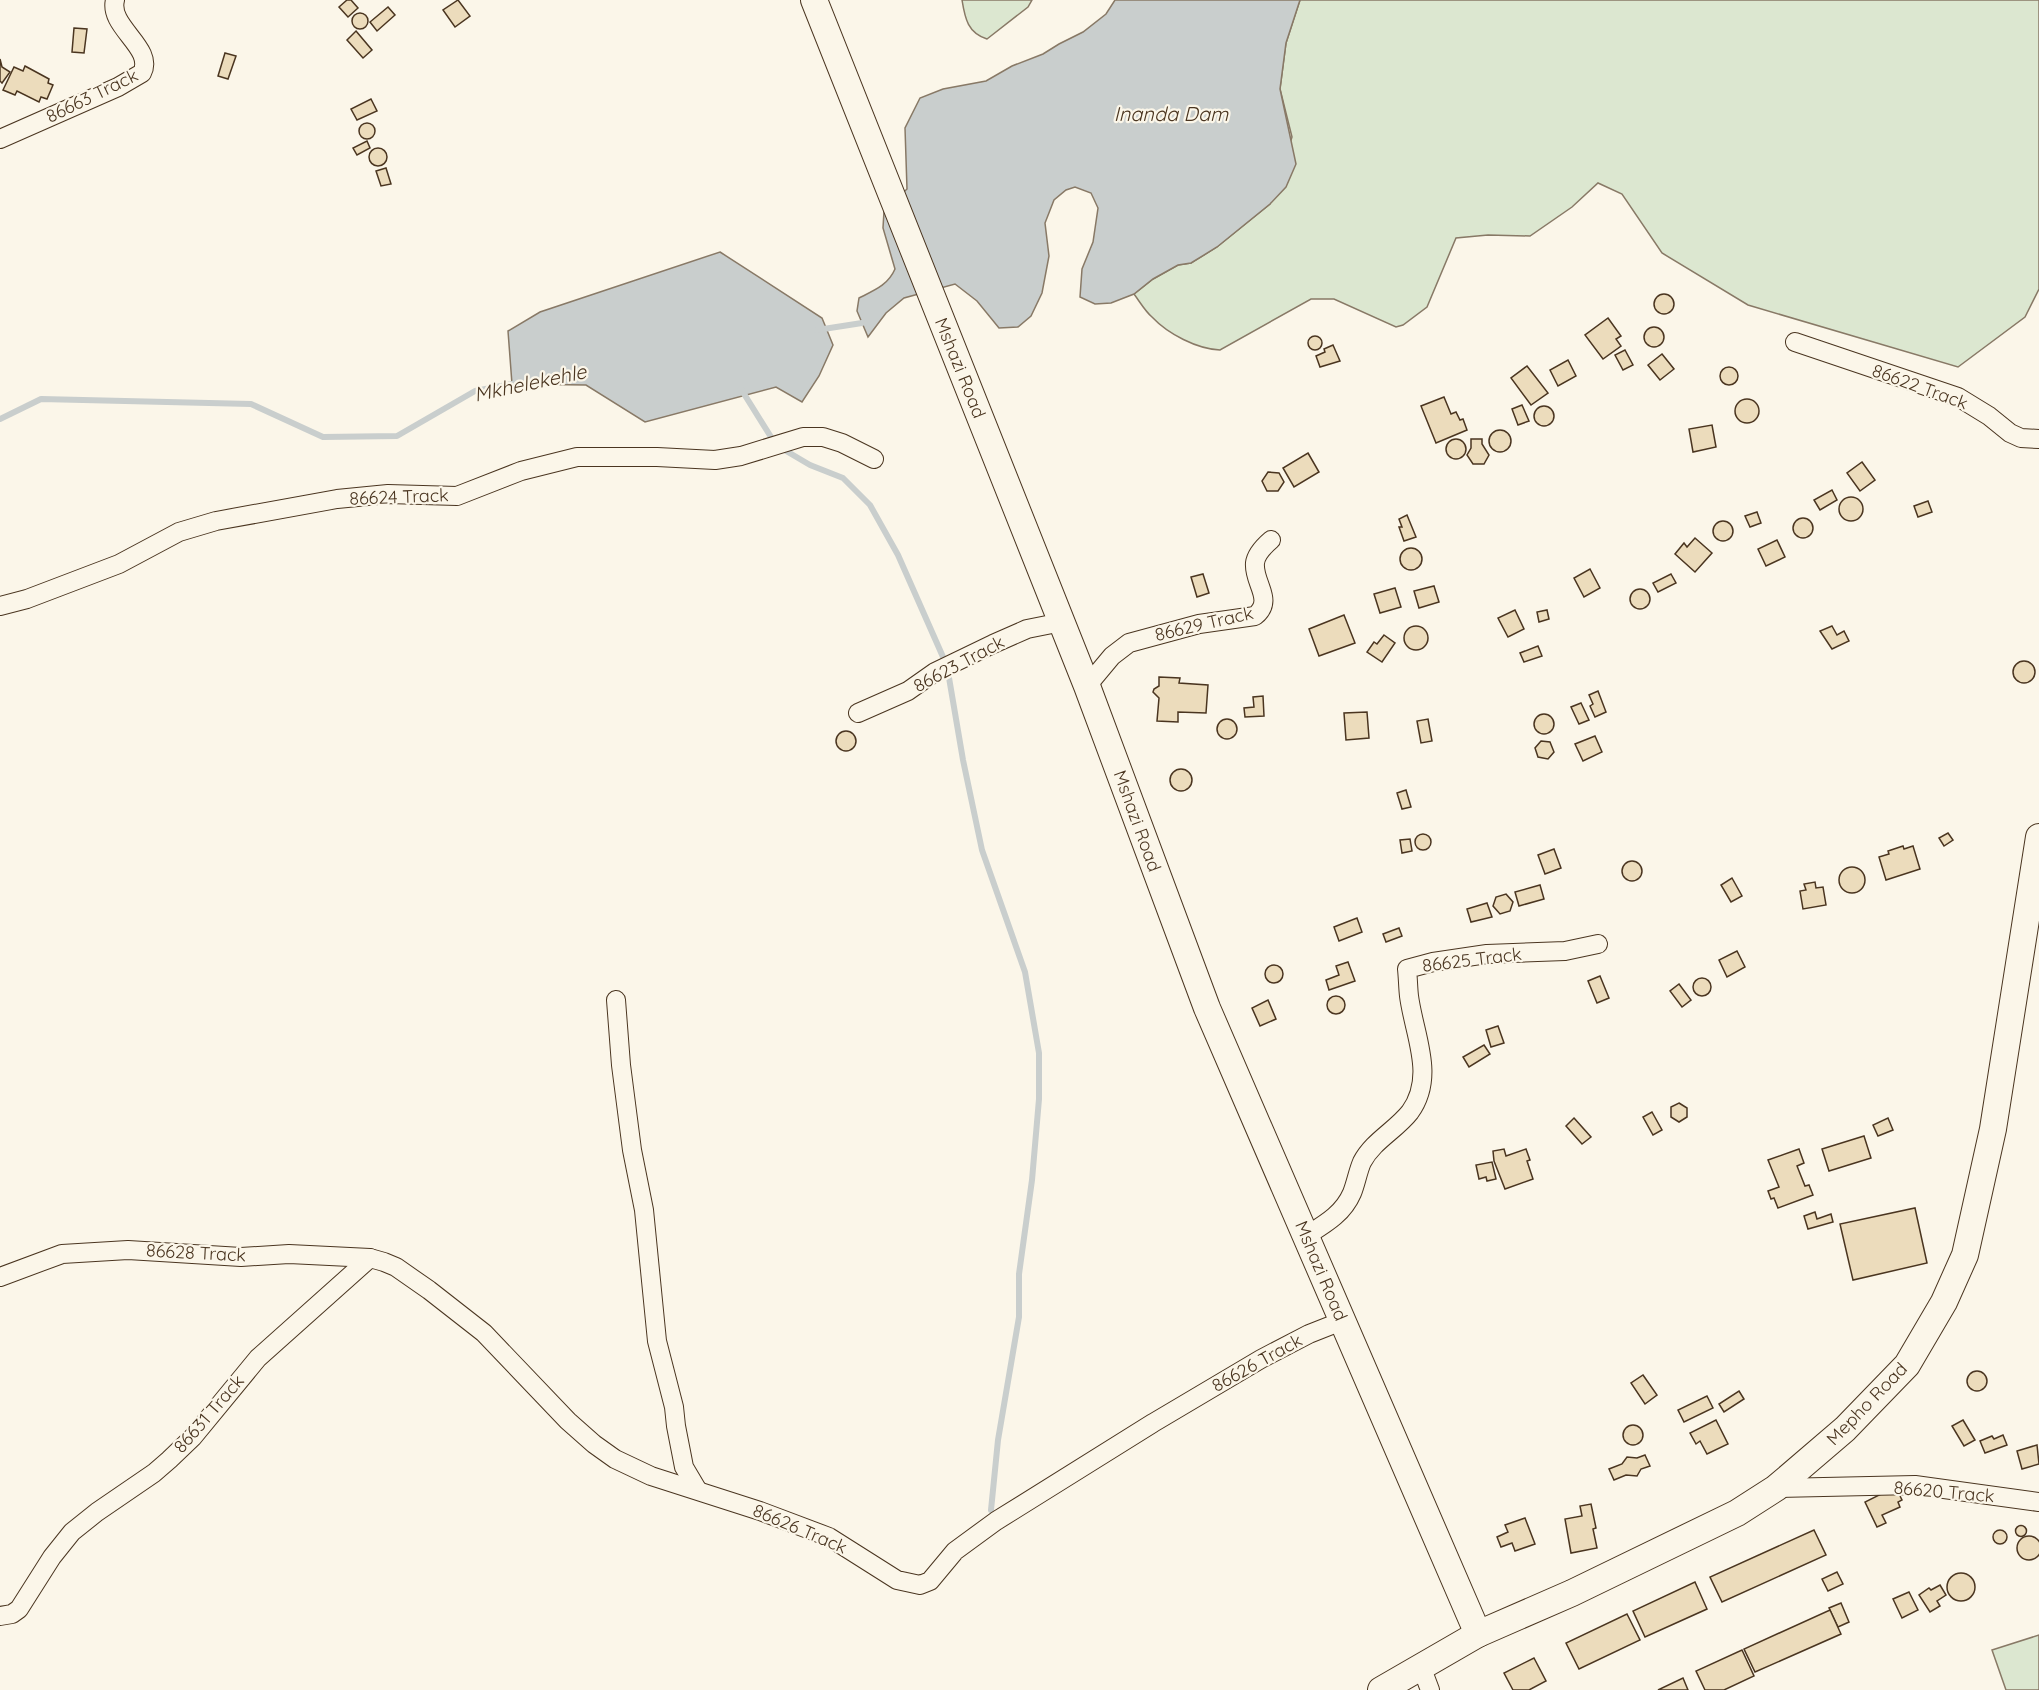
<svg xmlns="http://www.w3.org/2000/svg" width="2039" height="1690" font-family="Quicksand,sans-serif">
  <rect width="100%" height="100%" fill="#fbf6e9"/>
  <!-- green -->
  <g fill="#dce7d0" stroke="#887966" stroke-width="1.5">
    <path d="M962 0H1032L1028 7 987 39C968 33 965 19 962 0Z"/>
    <path d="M1300 0H2039V289L2025 317 1958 367 1748 305 1662 253 1622 194 1598 183 1572 207 1530 236 1488 235 1456 238 1427 307 1403 325 1396 327 1334 299H1311L1220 350C1197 349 1168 334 1152 317 1145 311 1140 302 1134 294L1153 279 1178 265 1191 263 1217 247 1270 204 1292 137 1280 89 1286 43Z"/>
    <path d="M2039 1635V1690H2006L1992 1650Z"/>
  </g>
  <!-- water -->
  <g fill="#c9cecd" stroke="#887966" stroke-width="1.5">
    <path d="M1115 0H1300L1286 43 1280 89 1296 164 1286 187 1270 204 1217 247 1191 263 1178 265 1153 279 1134 294 1111 303 1095 304 1080 297 1082 269 1093 242 1098 208 1091 193 1075 187 1066 190 1054 200 1045 223 1049 256 1042 293 1031 316 1018 327 999 328 977 301 955 284 904 298 886 313 868 337 857 311 859 298C875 290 888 285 895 269L883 228 884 211 907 189 905 128 920 98 943 89 986 81 1012 66 1043 54 1059 44 1083 32 1106 14Z"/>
    <path d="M720 252 822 318 833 345 819 376 802 402 776 387 645 422 586 385 512 384 508 331 540 312Z"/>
  </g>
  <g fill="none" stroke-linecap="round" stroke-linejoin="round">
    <!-- stream -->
    <g stroke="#c9cecd" stroke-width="6">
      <path d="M817 330 862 323"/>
      <path d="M741 389 776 445 810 465 843 478 870 505 898 555 947 666 963 760 982 850 1025 972 1039 1053V1099L1032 1180 1019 1274V1317L998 1440 991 1510"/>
      <path d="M0 419 41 399 251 404 323 437 397 436 475 391 517 383"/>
    </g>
  </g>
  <!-- building -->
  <g fill="#ecdcbc" stroke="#4a3520" stroke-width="1.5">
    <path d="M347 0H351L358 8 348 17 339 7Z"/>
    <path d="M458 0 470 16 455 27 443 10Z"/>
    <path d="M388 7 395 15 377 31 370 22Z"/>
    <circle cx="360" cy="21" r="8"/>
    <path d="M74 28 87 29 84 53 72 52Z"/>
    <path d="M356 31 372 50 363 58 347 40Z"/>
    <path d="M225 53 236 56 228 79 218 76Z"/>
    <path d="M0 59 2 67 10 72 2 83 0 81Z"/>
    <path d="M25 66 49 79 48 83 53 85 47 99 41 97 39 102 17 91 15 95 3 90 14 67 23 71Z"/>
    <path d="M371 99 377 111 357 120 351 109Z"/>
    <circle cx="367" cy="131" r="8"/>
    <path d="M367 141 370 148 357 155 353 148Z"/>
    <circle cx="378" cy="157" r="9"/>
    <path d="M386 168 391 184 381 186 376 171Z"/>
    <circle cx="1664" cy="304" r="10"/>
    <path d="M1608 318 1621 336 1616 339 1621 346 1603 359 1585 335Z"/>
    <circle cx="1654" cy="337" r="10"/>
    <circle cx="1315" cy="343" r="7"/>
    <path d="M1333 345 1340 361 1320 367 1316 356 1325 352 1324 349Z"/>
    <path d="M1625 350 1633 365 1623 370 1615 355Z"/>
    <path d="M1662 354 1674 369 1660 380 1648 365Z"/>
    <path d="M1568 360 1576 376 1558 386 1550 370Z"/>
    <path d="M1527 366 1548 393 1531 405 1511 378Z"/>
    <circle cx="1729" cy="376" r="9"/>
    <path d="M1444 397 1451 414 1456 412 1460 420 1463 419 1467 430 1436 443 1421 406Z"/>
    <circle cx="1747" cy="411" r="12"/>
    <path d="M1522 405 1529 421 1518 425 1512 409Z"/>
    <circle cx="1544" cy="416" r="10"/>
    <path d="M1712 425 1716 447 1693 452 1689 429Z"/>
    <circle cx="1500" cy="441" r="11"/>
    <circle cx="1456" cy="449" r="10"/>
    <path d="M1471 439H1482V444L1489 455 1484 464H1473L1467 455 1471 448Z"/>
    <path d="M1308 453 1319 472 1294 487 1283 468Z"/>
    <path d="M1862 462 1875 480 1860 491 1847 473Z"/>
    <path d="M1268 472 1279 473 1284 482 1278 491H1267L1262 481Z"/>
    <path d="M1832 490 1837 500 1820 510 1814 500Z"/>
    <circle cx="1851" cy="509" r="12"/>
    <path d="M1928 501 1932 512 1918 517 1914 506Z"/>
    <path d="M1757 512 1761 523 1750 527 1745 516Z"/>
    <path d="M1407 515 1416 537 1404 541 1399 527H1402L1399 519Z"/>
    <circle cx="1803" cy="528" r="10"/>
    <circle cx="1723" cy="531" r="10"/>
    <path d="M1695 538 1712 553 1695 572 1675 554 1684 543 1687 547Z"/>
    <path d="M1777 540 1785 557 1766 566 1758 549Z"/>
    <circle cx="1411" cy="559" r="11"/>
    <path d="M1590 569 1600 588 1584 597 1574 578Z"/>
    <path d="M1203 574 1209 593 1197 597 1191 577Z"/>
    <path d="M1671 574 1676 583 1658 592 1653 583Z"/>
    <path d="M1434 586 1439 602 1419 608 1414 591Z"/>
    <path d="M1395 588 1401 607 1380 613 1374 594Z"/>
    <circle cx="1640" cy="599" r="10"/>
    <path d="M1515 610 1524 629 1508 637 1498 618Z"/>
    <path d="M1547 610 1549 619 1539 622 1537 612Z"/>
    <path d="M1344 615 1355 643 1319 656 1309 629Z"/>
    <circle cx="1416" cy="638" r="12"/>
    <path d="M1832 626 1837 635 1844 631 1849 641 1832 649 1820 631Z"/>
    <path d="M1384 635 1395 643 1382 662 1367 652 1374 642 1377 644Z"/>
    <path d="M1538 646 1542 656 1524 662 1520 653Z"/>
    <circle cx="2024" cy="672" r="11"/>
    <path d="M1159 677 1180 678 1179 683 1208 685 1206 713 1178 712V722L1157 721 1159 698 1153 692 1154 689 1159 686Z"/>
    <path d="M1598 691 1606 712 1595 717 1590 706 1593 704 1589 695Z"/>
    <path d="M1263 696 1264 716 1245 717 1244 708 1254 707 1253 697Z"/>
    <path d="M1581 703 1589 720 1579 724 1571 707Z"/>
    <path d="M1367 712 1369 738 1346 740 1344 713Z"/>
    <circle cx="1544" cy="724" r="10"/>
    <circle cx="1227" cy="729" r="10"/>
    <path d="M1428 719 1432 741 1421 743 1417 721Z"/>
    <circle cx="846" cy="741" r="10"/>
    <path d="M1595 736 1602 752 1583 761 1575 744Z"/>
    <path d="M1541 741 1550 742 1554 752 1548 759 1538 757 1535 748Z"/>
    <circle cx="1181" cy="780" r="11"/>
    <path d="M1406 790 1411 807 1402 809 1397 793Z"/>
    <path d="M1948 833 1953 840 1944 846 1939 838Z"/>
    <circle cx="1423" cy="842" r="8"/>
    <path d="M1410 839 1412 851 1402 853 1400 840Z"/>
    <path d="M1903 846 1904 849 1913 846 1920 869 1886 880 1879 857 1889 854 1888 851Z"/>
    <path d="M1554 849 1561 868 1545 874 1538 855Z"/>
    <circle cx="1632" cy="871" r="10"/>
    <circle cx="1852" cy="880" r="13"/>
    <path d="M1732 878 1742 896 1731 902 1721 885Z"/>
    <path d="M1815 882 1816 888 1823 887 1826 905 1803 909 1800 891 1806 890 1804 884Z"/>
    <path d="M1540 885 1544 899 1519 906 1515 892Z"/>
    <path d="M1506 894 1513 902 1510 911 1500 914 1493 906 1496 897Z"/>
    <path d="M1487 903 1492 917 1471 922 1467 909Z"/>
    <path d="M1357 918 1362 932 1339 941 1334 927Z"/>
    <path d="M1399 928 1402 936 1386 942 1383 934Z"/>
    <path d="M1737 951 1745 967 1727 977 1719 960Z"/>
    <path d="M1348 962 1355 981 1329 990 1326 980 1339 975 1336 966Z"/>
    <circle cx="1274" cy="974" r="9"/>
    <path d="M1600 976 1609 998 1597 1003 1588 981Z"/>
    <circle cx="1702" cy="987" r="9"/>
    <path d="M1679 984 1691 1000 1682 1007 1670 991Z"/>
    <circle cx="1336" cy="1005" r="9"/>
    <path d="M1268 1000 1276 1019 1260 1026 1252 1008Z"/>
    <path d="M1498 1026 1504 1043 1491 1047 1486 1030Z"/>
    <path d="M1484 1045 1490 1054 1469 1067 1463 1057Z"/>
    <path d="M1679 1103 1687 1108V1117L1679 1122 1671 1117V1107Z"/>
    <path d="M1652 1112 1662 1130 1653 1135 1643 1117Z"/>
    <path d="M1574 1118 1591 1137 1582 1144 1566 1126Z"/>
    <path d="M1888 1118 1893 1130 1878 1136 1873 1125Z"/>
    <path d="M1864 1136 1871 1158 1829 1171 1822 1149Z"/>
    <path d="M1504 1149 1506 1156 1526 1149 1530 1160 1527 1161 1533 1179 1505 1189 1494 1161 1493 1151Z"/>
    <path d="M1799 1149 1804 1163 1797 1166 1805 1186 1809 1185 1813 1195 1778 1208 1774 1198 1771 1199 1768 1191 1779 1187 1768 1160Z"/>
    <path d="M1492 1162 1496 1179 1487 1181 1486 1177 1479 1179 1476 1165Z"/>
    <path d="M1915 1208 1927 1263 1853 1280 1840 1224Z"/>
    <path d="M1815 1212 1817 1219 1831 1214 1833 1222 1808 1229 1804 1216Z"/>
    <circle cx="1977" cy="1381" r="10"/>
    <path d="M1643 1375 1657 1395 1645 1404 1631 1383Z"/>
    <path d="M1739 1391 1744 1399 1724 1412 1719 1404Z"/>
    <path d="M1707 1396 1713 1408 1684 1422 1678 1410Z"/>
    <path d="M1716 1420 1728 1444 1707 1454 1700 1441 1696 1444 1690 1433Z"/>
    <path d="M1963 1420 1975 1440 1964 1446 1952 1426Z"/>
    <circle cx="1633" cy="1435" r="10"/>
    <path d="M2003 1435 2007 1445 1985 1453 1980 1441 1992 1436 1994 1439Z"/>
    <path d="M2037 1445 2039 1464 2022 1469 2017 1451Z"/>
    <path d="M1645 1455 1650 1466 1641 1469 1637 1476 1626 1475 1614 1480 1609 1469 1622 1464 1627 1457 1637 1458Z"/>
    <path d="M1891 1489 1898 1492 1902 1500 1898 1502 1900 1507 1882 1515 1886 1523 1877 1527 1865 1502Z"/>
    <path d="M1591 1504 1596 1528 1593 1529 1597 1548 1571 1553 1565 1519 1582 1516 1580 1506Z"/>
    <path d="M1525 1518 1535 1544 1515 1551 1512 1543 1501 1547 1497 1537 1508 1532 1505 1525Z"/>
    <circle cx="2021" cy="1531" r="5.5"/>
    <circle cx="2000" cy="1537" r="7"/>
    <path d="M1814 1530 1826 1555 1722 1602 1710 1577Z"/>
    <circle cx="2029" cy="1548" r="12"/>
    <path d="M1837 1572 1843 1584 1828 1591 1822 1579Z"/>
    <circle cx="1961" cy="1587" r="14"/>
    <path d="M1695 1582 1707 1609 1645 1637 1633 1611Z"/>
    <path d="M1940 1585 1946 1595 1937 1601 1940 1606 1930 1612 1919 1595 1929 1588 1931 1590Z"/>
    <path d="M1909 1592 1918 1610 1902 1618 1893 1599Z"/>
    <path d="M1841 1603 1849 1622 1838 1627 1829 1608Z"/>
    <path d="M1830 1610 1841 1634 1755 1672 1744 1649Z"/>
    <path d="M1627 1614 1640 1640 1579 1669 1566 1643Z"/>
    <path d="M1742 1650 1754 1676 1724 1690H1705L1696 1671Z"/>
    <path d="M1534 1658 1546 1681 1529 1690H1513L1504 1673Z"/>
    <path d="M1683 1678 1688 1690H1658Z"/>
  </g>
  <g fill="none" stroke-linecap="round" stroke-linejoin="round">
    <!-- street casing -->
    <g stroke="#4a3520" stroke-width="20">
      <g id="street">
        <path d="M0 139 118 87 142 73C155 48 108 27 115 0"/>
        <path d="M1795 342 1958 397 1989 416 2010 433 2021 438 2039 439"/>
        <path d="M0 606 27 599 119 564 179 532 216 521 337 499 388 494 457 496 521 471 577 457H657L715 460 741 456 803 437H823L842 443 874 459"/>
        <path d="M1087 686 1112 656 1129 643 1199 624 1255 616C1275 600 1253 583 1255 563 1256 554 1264 546 1271 540"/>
        <path d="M858 713 908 691 935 672 993 644 1027 629 1062 622"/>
        <path d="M616 1000 621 1065 632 1150 644 1210 657 1341 674 1407 676 1426 684 1467 697 1489"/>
        <path d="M1306 1236C1325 1224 1343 1214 1352 1193 1356 1183 1358 1171 1362 1162 1373 1141 1396 1130 1410 1112 1436 1076 1414 1035 1409 996 1408 987 1408 978 1407 969L1433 962 1487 954 1565 951 1598 944"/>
        <path d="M0 1277 62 1254 128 1250 241 1257 289 1254 370 1258 384 1262 396 1267 429 1290 484 1333 568 1421 594 1444 615 1459 651 1476 760 1511 829 1537 897 1580 920 1585 930 1581 955 1551 996 1521 1153 1423 1261 1359 1309 1334 1342 1321"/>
        <path d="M1776 1488 1915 1485 2039 1502"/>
        <path d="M0 1616 12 1614 19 1609 52 1557 72 1532 97 1512 154 1473 169 1460 193 1437 258 1358 370 1258"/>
        <path d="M1421 1666 1430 1690"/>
      </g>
    </g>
    <!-- secondary casing -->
    <g stroke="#4a3520" stroke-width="28">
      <g id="secondary">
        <path d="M814 0 1087 686 1207 1008 1478 1634"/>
        <path d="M1381 1690 1478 1634 1572 1593 1737 1513 1776 1488 1845 1429 1907 1365 1944 1302 1965 1255 1993 1129 2039 837"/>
      </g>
    </g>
    <!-- street -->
    <use href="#street" stroke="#fbf6e9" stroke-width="18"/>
    <!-- secondary -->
    <use href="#secondary" stroke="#fbf6e9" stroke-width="26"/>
  </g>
  <g text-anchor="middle" stroke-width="4.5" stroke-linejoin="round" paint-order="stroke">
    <!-- street labels -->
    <g font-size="18" fill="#4a3520" stroke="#fbf6e9">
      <text transform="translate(92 96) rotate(-26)" y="6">86663 Track</text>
      <text transform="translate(960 368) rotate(68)" y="6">Mshazi Road</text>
      <text transform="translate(1920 387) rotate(20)" y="6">86622 Track</text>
      <text transform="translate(399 497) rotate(-2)" y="6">86624 Track</text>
      <text transform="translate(1204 624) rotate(-13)" y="6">86629 Track</text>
      <text transform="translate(959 664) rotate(-28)" y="6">86623 Track</text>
      <text transform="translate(1137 821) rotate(70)" y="6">Mshazi Road</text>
      <text transform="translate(1472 960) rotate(-7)" y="6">86625 Track</text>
      <text transform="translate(196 1253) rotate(3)" y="6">86628 Track</text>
      <text transform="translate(1321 1271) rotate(67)" y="6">Mshazi Road</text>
      <text transform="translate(1257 1363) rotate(-29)" y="6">86626 Track</text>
      <text transform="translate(1867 1404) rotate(-46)" y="6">Mepho Road</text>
      <text transform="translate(209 1414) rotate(-49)" y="6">86631 Track</text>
      <text transform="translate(1944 1492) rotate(5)" y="6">86620 Track</text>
      <text transform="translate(800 1529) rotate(23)" y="6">86626 Track</text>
    </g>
    <!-- water labels -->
    <g font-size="20" font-style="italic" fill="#4a3520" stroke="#fbf6e9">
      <text x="1171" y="121">Inanda Dam</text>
      <text transform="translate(530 383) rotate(-12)" y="7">Mkhelekehle</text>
    </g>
  </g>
</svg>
